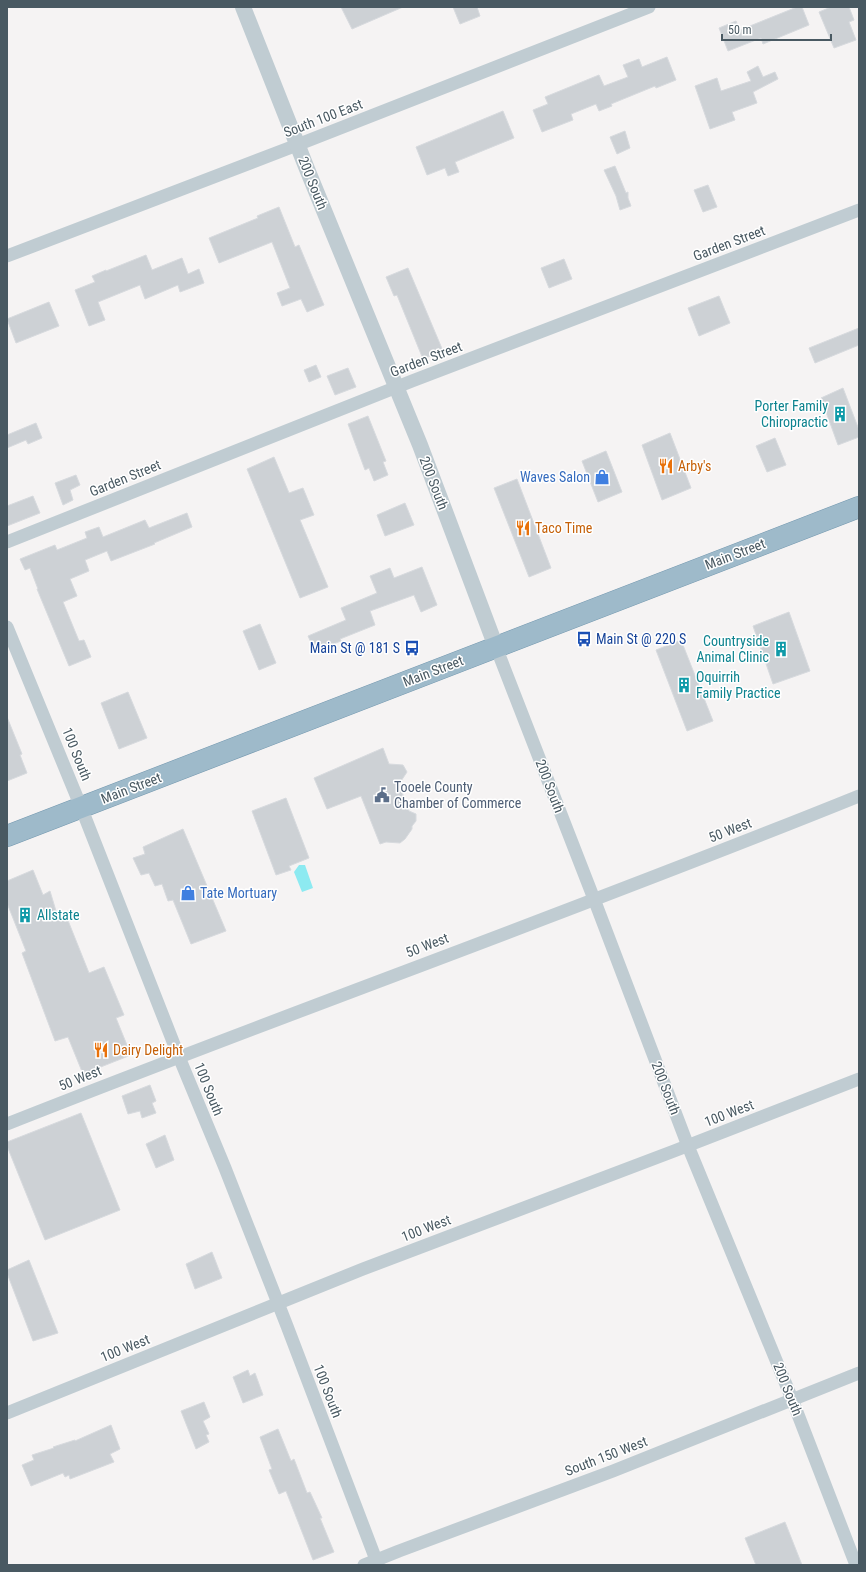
<svg xmlns="http://www.w3.org/2000/svg" width="866" height="1572" font-family="'Roboto Condensed',sans-serif">
  <rect width="100%" height="100%" fill="#f5f3f3"/>
  <!-- water -->
  <path fill="#8deaf1" d="M299 865H305L313 888 302 892 294 872Z"/>
  <!-- building -->
  <g fill="#cdd1d5" stroke="#d7dade">
    <path d="M341 7H403L352 29Z"/>
    <path d="M453 7H477L480 16 460 24Z"/>
    <path d="M797 7H802L809 25 763 44 761 38 728 51 719 28 736 21 740 30Z"/>
    <path d="M831 7H849L854 20 849 22 856 40 834 48 819 12Z"/>
    <path d="M667 57 676 80 656 88 655 86 611 104 612 106 599 111 596 104 571 114 573 120 542 132 533 110 548 104 545 97 599 75 604 86 628 77 623 65 639 59 642 67Z"/>
    <path d="M758 66 763 77 775 72 778 79 753 92 757 103 732 112 735 120 710 129 695 86 717 78 721 91 751 81 747 72Z"/>
    <path d="M503 111 514 138 455 162 459 172 448 176 445 168 427 175 416 147Z"/>
    <path d="M625 131 630 148 617 154 610 137Z"/>
    <path d="M615 166 626 193 628 192V198L631 206 620 210 616 196 604 170Z"/>
    <path d="M708 185 717 207 703 212 694 190Z"/>
    <path d="M279 207 295 247 299 245 324 305 307 312 301 299 282 306 277 293 290 288 272 242 219 263 209 238 258 218 257 216Z"/>
    <path d="M146 255 152 270 182 258 188 274 199 269 204 283 180 292 178 285 145 299 140 285 98 302 105 320 89 326 75 290 95 282 92 276 106 270V271Z"/>
    <path d="M564 259 572 279 549 288 541 268Z"/>
    <path d="M408 268 443 351 423 359 397 295 394 296 386 277Z"/>
    <path d="M719 296 730 323 699 336 688 308Z"/>
    <path d="M49 302 59 326 16 343 7 319Z"/>
    <path d="M859 328V345L815 363 809 348Z"/>
    <path d="M316 365 321 377 309 382 304 370Z"/>
    <path d="M348 368 356 387 335 395 327 376Z"/>
    <path d="M843 388 859 430V437L838 445 821 398Z"/>
    <path d="M368 416 386 461 383 462 388 475 374 481 369 468 365 470 348 424Z"/>
    <path d="M36 423 42 438 28 444 26 440 7 448V435Z"/>
    <path d="M670 433 691 488 662 500 642 445Z"/>
    <path d="M775 438 786 465 767 472 756 446Z"/>
    <path d="M606 451 622 492 598 502 582 461Z"/>
    <path d="M274 457 289 493 303 488 314 515 300 520 328 587 300 598 247 469Z"/>
    <path d="M76 475 80 485 70 490 73 500 63 505 55 483Z"/>
    <path d="M517 479 551 568 529 577 494 488Z"/>
    <path d="M33 496 40 513 7 526V506Z"/>
    <path d="M405 503 414 525 385 536 377 515Z"/>
    <path d="M187 513 192 527 154 543 155 544 111 561 107 551 85 560 89 571 70 579 77 596 63 602 79 641 84 640 91 657 69 666 37 589H38L30 568 25 570 20 559 55 545 57 550 87 538 85 532 99 527 103 537 145 520 149 528Z"/>
    <path d="M422 567 437 605 421 612 414 595 370 611 375 625 340 639 341 641 315 651 308 636 346 620 341 608 377 593 370 576 390 568 394 578Z"/>
    <path d="M789 612 810 671 773 684 753 626Z"/>
    <path d="M260 624 276 663 259 670 243 631Z"/>
    <path d="M681 640 713 721 687 731 656 650Z"/>
    <path d="M128 692 147 738 119 749 101 703Z"/>
    <path d="M7 717 22 754 20 755 27 773 7 781Z"/>
    <path d="M383 748 389 764 403 765 407 772 399 784 409 811 416 814V821L412 826V829L405 839 400 843 386 842 380 844 361 796 327 809 314 778Z"/>
    <path d="M286 798 309 858 289 866 291 870 276 875 252 811Z"/>
    <path d="M183 829 226 931 191 944 173 900 168 901 162 884 155 886 149 873 141 875 133 858 145 854 143 847Z"/>
    <path d="M33 870 43 895 50 891 59 921 67 918 89 973 104 967 124 1015 116 1018 131 1055 83 1074 68 1037 55 1041 22 953 26 951 7 903V881Z"/>
    <path d="M150 1085 156 1101 152 1103 156 1113 142 1118 140 1111 128 1114 122 1096Z"/>
    <path d="M81 1113 120 1210 45 1240 7 1146V1142Z"/>
    <path d="M165 1135 174 1160 156 1168 146 1144Z"/>
    <path d="M212 1252 222 1278 195 1289 186 1264Z"/>
    <path d="M29 1260 58 1333 33 1341 7 1273V1270Z"/>
    <path d="M248 1370 250 1376 255 1373 263 1395 243 1403 233 1377Z"/>
    <path d="M204 1402 210 1417 203 1421 209 1434 206 1435 209 1442 196 1449 181 1411Z"/>
    <path d="M111 1425 120 1449 110 1454 114 1462 70 1479 69 1475 65 1477 63 1473 31 1486 22 1465 34 1460 32 1455 54 1448 53 1447 75 1440V1441Z"/>
    <path d="M278 1429 291 1461 294 1459 307 1493 310 1492 322 1518H320L334 1552 313 1560 286 1491 279 1494 269 1470 272 1469 260 1437Z"/>
    <path d="M785 1522 802 1565H756L745 1538Z"/>
  </g>
  <g fill="none" stroke-linecap="round" stroke-linejoin="round">
    <!-- trunk casing -->
    <g stroke="#7498af" stroke-width="22">
      <path id="trunk" d="M7 836 859 507"/>
    </g>
    <!-- minor -->
    <g stroke="#c0ccd2" stroke-width="13">
      <path d="M7 256 297 145 649 7"/>
      <path d="M7 542 412 381 859 210"/>
      <path d="M7 627 81 807 179 1057 225 1168 287 1326 378 1565"/>
      <path d="M496 647 594 899 688 1146 792 1399 856 1565"/>
      <path d="M7 1124C290 1012 577 910 859 796"/>
      <path d="M7 1413 363 1269 674 1151 859 1079"/>
      <path d="M364 1565 399 1551 613 1471 859 1373"/>
    </g>
    <!-- tertiary -->
    <path stroke="#c0ccd2" stroke-width="16" d="M243 7 307 169 420 445 496 647"/>
    <!-- trunk -->
    <use href="#trunk" stroke="#9ebaca" stroke-width="21"/>
  </g>
  <!-- icons -->
  <defs>
    <g id="building-bare" transform="scale(1.2)"><path d="M-4-6H4V6H1V3H-1V6H-4ZM-2.5-4.3h1.7v1.8h-1.7ZM.8-4.3h1.7v1.8H.8ZM-2.5-1h1.7V.8h-1.7ZM.8-1h1.7V.8H.8Z" fill="#0f9aa8" stroke="#fff" stroke-width="2.5" paint-order="stroke"/></g>
    <g id="restaurant-bare" transform="scale(1.2)"><path d="M-5-6h1v4h1v-4h1v4h1v-4h1v5L-1.5 .5V6h-2V.5L-5-1ZM5-6V6H3V1.5H1.5Q1.5-4 5-6Z" fill="#e8710a" stroke="#fff" stroke-width="2.5" paint-order="stroke"/></g>
    <g id="shop-bare" transform="scale(1.2)"><path d="M-5-2.5h2.3a2.7 3.5 0 0 1 5.4 0H5L5.5 6h-11ZM-1.5-2.5h3a1.5 2.3 0 0 0-3 0Z" fill="#3f7fe0" stroke="#fff" stroke-width="2.5" paint-order="stroke"/></g>
    <g id="bus-bare" transform="scale(1.2)"><path d="M-5-6H5V4H4V6H2V4H-2V6H-4V4H-5ZM-3.5-4V0h7V-4ZM-3.5 1.2v1.5H-2V1.2ZM2 1.2v1.5H3.5V1.2Z" fill="#1a4fb4" stroke="#fff" stroke-width="2.5" paint-order="stroke"/></g>
    <g id="civic-bare" transform="scale(1.2)"><path d="M-.6-6.5H3V-4.5H.6V-3L4-1V1h2V6H-6V1h2V-1L-.6-3ZM-1.2 2.5V6h2.4V2.5Z" fill="#5c6f8a" stroke="#fff" stroke-width="2.5" paint-order="stroke"/></g>
  </defs>
  <g fill-rule="evenodd">
    <use href="#building-bare" x="840" y="414"/>
    <use href="#restaurant-bare" x="666" y="466"/>
    <use href="#shop-bare" x="602" y="477"/>
    <use href="#restaurant-bare" x="523" y="528"/>
    <use href="#bus-bare" x="584" y="639"/>
    <use href="#bus-bare" x="412" y="648"/>
    <use href="#building-bare" x="781" y="649"/>
    <use href="#building-bare" x="684" y="685"/>
    <use href="#civic-bare" x="382" y="795"/>
    <use href="#shop-bare" x="188" y="893"/>
    <use href="#building-bare" x="25" y="915"/>
    <use href="#restaurant-bare" x="101" y="1050"/>
  </g>
  <g text-anchor="middle" stroke-width="3" stroke-linejoin="round" paint-order="stroke">
    <!-- street labels -->
    <g font-size="14" fill="#495962" stroke="#fff">
      <text transform="translate(323 118) rotate(-21)" y="5">South 100 East</text>
      <text transform="translate(313 183) rotate(68)" y="5">200 South</text>
      <text transform="translate(729 243) rotate(-21)" y="5">Garden Street</text>
      <text transform="translate(426 359) rotate(-21)" y="5">Garden Street</text>
      <text transform="translate(125 478) rotate(-22)" y="5">Garden Street</text>
      <text transform="translate(434 483) rotate(69)" y="5">200 South</text>
      <text transform="translate(735 554) rotate(-21)" y="5">Main Street</text>
      <text transform="translate(433 671) rotate(-21)" y="5">Main Street</text>
      <text transform="translate(77 754) rotate(68)" y="5">100 South</text>
      <text transform="translate(550 786) rotate(69)" y="5">200 South</text>
      <text transform="translate(131 788) rotate(-21)" y="5">Main Street</text>
      <text transform="translate(730 830) rotate(-21)" y="5">50 West</text>
      <text transform="translate(427 945) rotate(-21)" y="5">50 West</text>
      <text transform="translate(80 1078) rotate(-22)" y="5">50 West</text>
      <text transform="translate(666 1088) rotate(69)" y="5">200 South</text>
      <text transform="translate(209 1089) rotate(68)" y="5">100 South</text>
      <text transform="translate(729 1113) rotate(-21)" y="5">100 West</text>
      <text transform="translate(426 1228) rotate(-21)" y="5">100 West</text>
      <text transform="translate(125 1348) rotate(-22)" y="5">100 West</text>
      <text transform="translate(788 1389) rotate(68)" y="5">200 South</text>
      <text transform="translate(328 1391) rotate(69)" y="5">100 South</text>
      <text transform="translate(606 1456) rotate(-21)" y="5">South 150 West</text>
    </g>
    <!-- culture labels -->
    <g font-size="14" fill="#0d838f" stroke="#fff" text-anchor="end">
      <text x="828" y="411">Porter Family<tspan x="828" dy="16">Chiropractic</tspan></text>
      <text x="769" y="646">Countryside<tspan x="769" dy="16">Animal Clinic</tspan></text>
      <text x="696" y="682" text-anchor="start">Oquirrih<tspan x="696" dy="16">Family Practice</tspan></text>
      <text x="37" y="920" text-anchor="start">Allstate</text>
    </g>
    <!-- food labels -->
    <g font-size="14" fill="#c56008" stroke="#fff" text-anchor="start">
      <text x="678" y="471">Arby's</text>
      <text x="535" y="533">Taco Time</text>
      <text x="113" y="1055">Dairy Delight</text>
    </g>
    <!-- shop labels -->
    <g font-size="14" fill="#366cbe" stroke="#fff" text-anchor="end">
      <text x="590" y="482">Waves Salon</text>
      <text x="200" y="898" text-anchor="start">Tate Mortuary</text>
    </g>
    <!-- transit labels -->
    <g font-size="14" fill="#164399" stroke="#fff" text-anchor="start">
      <text x="596" y="644">Main St @ 220 S</text>
      <text x="400" y="653" text-anchor="end">Main St @ 181 S</text>
    </g>
    <!-- service labels -->
    <g font-size="14" fill="#4e5e75" stroke="#fff" text-anchor="start">
      <text x="394" y="792">Tooele County<tspan x="394" dy="16">Chamber of Commerce</tspan></text>
    </g>
  </g>
  <!-- border -->
  <rect width="866" height="1572" fill="none" stroke="#495962" stroke-width="16"/>
  <!-- scale -->
  <path d="M722 34v6h109v-6" fill="none" stroke="#495962" stroke-width="2"/>
  <text x="728" y="34" font-size="12" fill="#495962" stroke="#ffffff" stroke-width="3" paint-order="stroke">50 m</text>
</svg>
